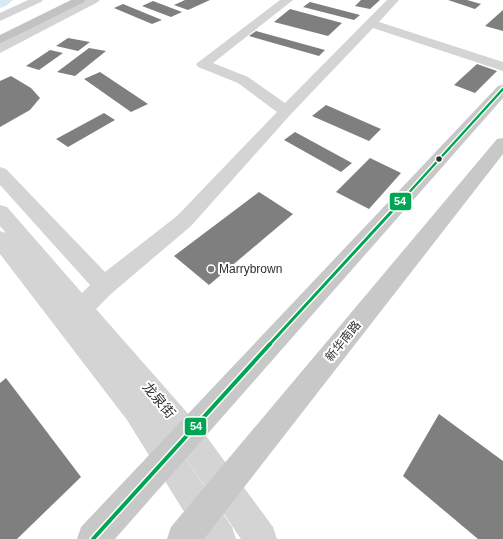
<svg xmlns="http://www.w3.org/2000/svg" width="503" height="539" font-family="Helvetica,'Noto Sans SC',sans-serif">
  <rect width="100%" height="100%" fill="#fff"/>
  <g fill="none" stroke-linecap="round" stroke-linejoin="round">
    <!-- river -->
    <path fill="#d8e9f4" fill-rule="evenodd" d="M0 0H13L6 6 0 8Z"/>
  </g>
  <!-- building -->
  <g fill="#7f7f7f">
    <path d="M185 0H210L188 10 174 5Z"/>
    <path d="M361 0H380L370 9 355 6Z"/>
    <path d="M448 0H467L481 4 475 9Z"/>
    <path d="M153 1 182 12 171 17 142 6Z"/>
    <path d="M310 2 360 15 354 20 303 7Z"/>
    <path d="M123 4 162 20 152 24 114 8Z"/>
    <path d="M290 9 342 23 328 36 274 22Z"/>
    <path d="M503 10V31L485 26Z"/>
    <path d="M256 31 325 50 319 56 249 36Z"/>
    <path d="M68 38 90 42 78 51 56 46Z"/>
    <path d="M89 48 106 51 75 76 57 72Z"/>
    <path d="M50 50 63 53 39 70 26 66Z"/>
    <path d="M477 64 497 71 475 93 454 85Z"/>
    <path d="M100 72 148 104 131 112 84 79Z"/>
    <path d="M11 76 31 88 40 98 30 110 0 127V81Z"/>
    <path d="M326 105 381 129 369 141 312 116Z"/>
    <path d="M104 113 115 120 68 147 56 139Z"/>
    <path d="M295 132 352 163 341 172 284 140Z"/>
    <path d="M370 158 401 173 369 209 336 192Z"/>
    <path d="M259 192 293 214 209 285 174 256Z"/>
    <path d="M6 378 81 477 17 539H0V383Z"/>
    <path d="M439 414 503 461V539H478L403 476Z"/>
  </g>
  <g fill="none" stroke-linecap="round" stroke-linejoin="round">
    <!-- minor -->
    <g fill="#d4d4d4" fill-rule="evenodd">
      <path d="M28 0H43L41 2 0 21V13Z"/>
      <path d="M86 0H100L98 2 0 53V44Z"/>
      <path d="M280 0H293L213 63 248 77 285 103 387 0H399L379 22 503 62V71L373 28 291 114 191 226 112 293 96 309 198 425 273 527 277 539H241L172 438 232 527 236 539H201L127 420 0 254V231L6 233 0 226V205L7 207 82 293 90 285 0 185V167L6 169 105 272 177 216 277 112 238 83 198 67 196 64Z"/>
    </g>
    <!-- major -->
    <g fill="#c8c8c8" fill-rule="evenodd">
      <path d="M503 85V98L115 539H77L81 527 498 86Z"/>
      <path d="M503 138V154L204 539H167L171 527 497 139Z"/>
    </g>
    <!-- highway -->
    <path fill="#c2c2c2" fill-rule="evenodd" d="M71 0H86L84 2 0 44V35Z"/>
    <!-- bus-1-far2 casing -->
    <g stroke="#fff" stroke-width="5">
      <path id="bus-1-far2" d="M404 198 503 89"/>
    </g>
    <!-- bus-1-far1 casing -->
    <g stroke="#fff" stroke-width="6">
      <path id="bus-1-far1" d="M269 345 405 197"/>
    </g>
    <!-- bus-1 casing -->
    <g stroke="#fff" stroke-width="7">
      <path id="bus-1" d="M93 539 270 344"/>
    </g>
    <!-- bus-1-far2 -->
    <use href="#bus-1-far2" stroke="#00a651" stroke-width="2.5"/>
    <!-- bus-1-far1 -->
    <use href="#bus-1-far1" stroke="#00a651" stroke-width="3"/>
    <!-- bus-1 -->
    <use href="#bus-1" stroke="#00a651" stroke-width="4"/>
  </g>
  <!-- markers -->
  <circle fill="#303030" stroke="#fff" stroke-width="1.5" cx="439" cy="159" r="3.5"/>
  <circle fill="#787878" stroke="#fff" stroke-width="1.5" cx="211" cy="269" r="4"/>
  <g text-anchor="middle" stroke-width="4" stroke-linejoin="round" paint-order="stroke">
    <!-- poi labels -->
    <g font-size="12" fill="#303030" stroke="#fff" text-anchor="start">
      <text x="219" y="273">Marrybrown</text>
    </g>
    <!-- street labels -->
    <g font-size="12" fill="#303030" stroke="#fff">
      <text transform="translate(343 341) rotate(-51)" y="4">新华南路</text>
    </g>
    <!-- near-street labels -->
    <g font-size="14" fill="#303030" stroke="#fff">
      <text transform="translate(159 400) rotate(50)" y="5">龙泉街</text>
    </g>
  </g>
  <g stroke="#fff" stroke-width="1.5">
    <rect x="389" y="192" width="23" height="19" rx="4" fill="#00a651"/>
    <rect x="184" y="417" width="23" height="19" rx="4" fill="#00a651"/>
  </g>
  <g font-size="11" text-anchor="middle" font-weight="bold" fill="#fff">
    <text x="400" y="205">54</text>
    <text x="196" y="430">54</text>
  </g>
</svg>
